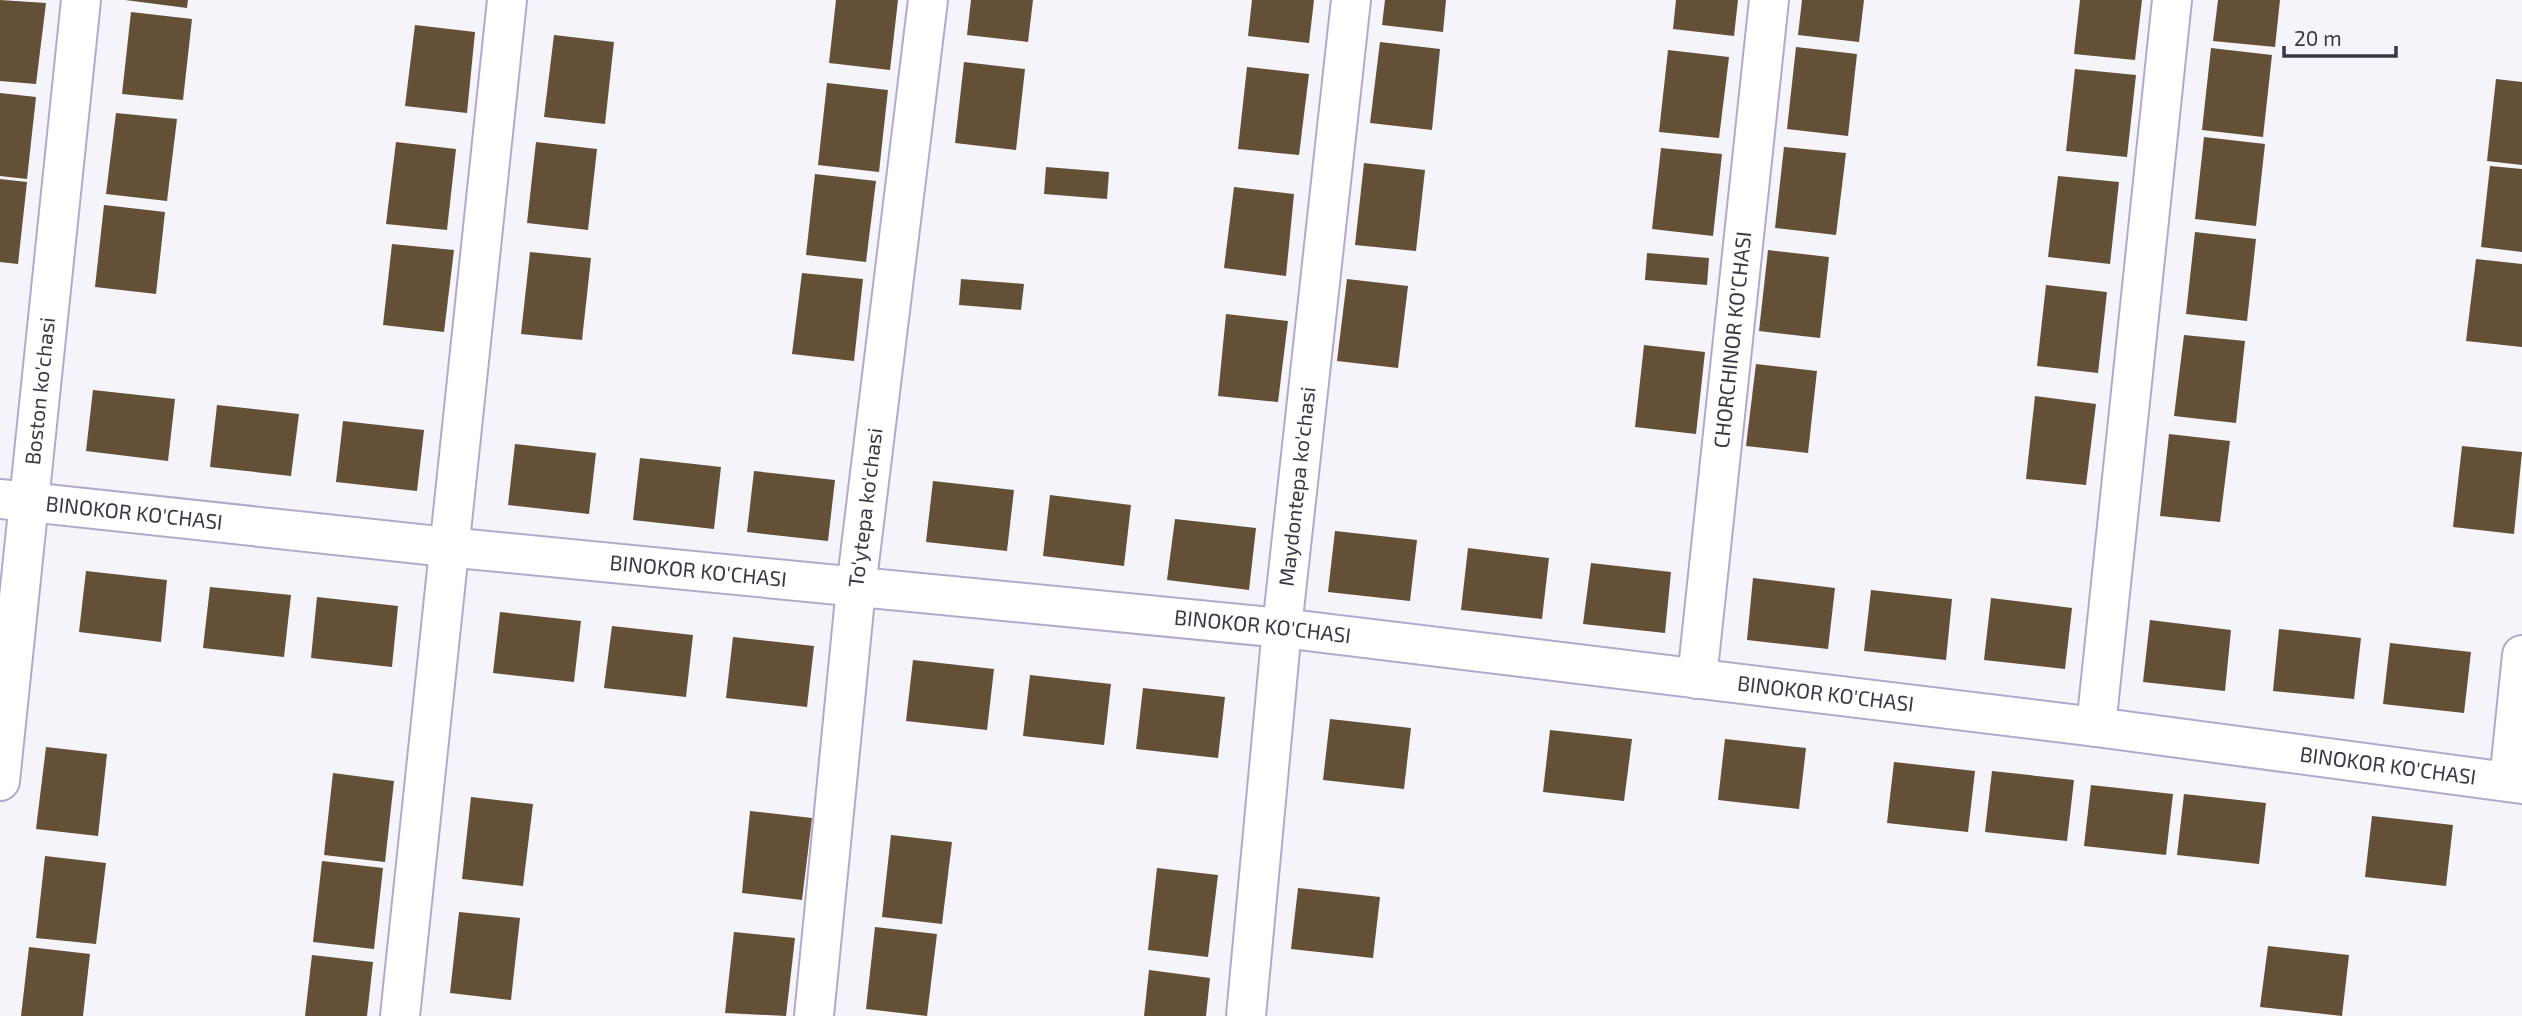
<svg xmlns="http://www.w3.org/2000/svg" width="2522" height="1016" font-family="'Exo 2',sans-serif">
  <rect width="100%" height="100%" fill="#f6f4fb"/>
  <!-- building -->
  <g fill="#645036">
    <path d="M0 0 46 3 36 84 0 81Z"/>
    <path d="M125 0H188L187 8Z"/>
    <path d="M836 0H898L890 70 829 63Z"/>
    <path d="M971 0H1033L1028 42 967 35Z"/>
    <path d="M1252 0H1314L1309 43 1248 36Z"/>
    <path d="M1385 0H1446L1443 32 1382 25Z"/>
    <path d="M1676 0H1738L1734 36 1673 29Z"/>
    <path d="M1802 0H1864L1859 42 1798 35Z"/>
    <path d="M2080 0H2142L2135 60 2074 54Z"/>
    <path d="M2218 0H2280L2275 47 2213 41Z"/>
    <path d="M131 12 192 19 183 100 122 94Z"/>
    <path d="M415 25 475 32 467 113 405 106Z"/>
    <path d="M554 35 614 42 605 124 544 117Z"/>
    <path d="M1380 42 1440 49 1432 130 1370 123Z"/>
    <path d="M1796 47 1857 54 1848 136 1787 129Z"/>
    <path d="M2211 48 2272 55 2263 137 2202 130Z"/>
    <path d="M1668 50 1729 57 1719 138 1659 132Z"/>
    <path d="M964 62 1025 69 1016 150 955 143Z"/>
    <path d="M1247 67 1309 74 1299 155 1238 149Z"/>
    <path d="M2075 69 2136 75 2127 157 2066 151Z"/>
    <path d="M2496 79 2522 82V165L2487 161Z"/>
    <path d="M827 83 888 90 879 172 818 165Z"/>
    <path d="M0 93 36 97 27 179 0 176Z"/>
    <path d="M116 113 177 119 167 201 106 194Z"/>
    <path d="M2204 137 2265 144 2256 226 2195 219Z"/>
    <path d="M396 142 456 149 447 230 386 224Z"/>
    <path d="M536 142 597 149 588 230 527 223Z"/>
    <path d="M1784 147 1846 153 1836 235 1775 228Z"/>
    <path d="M1661 148 1722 154 1713 236 1652 229Z"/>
    <path d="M1364 163 1425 170 1416 251 1355 245Z"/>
    <path d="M2490 166 2522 169V252L2481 247Z"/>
    <path d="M1046 167 1109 172 1107 199 1044 194Z"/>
    <path d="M815 174 876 181 866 262 806 255Z"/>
    <path d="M2058 176 2119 182 2110 264 2048 257Z"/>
    <path d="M0 179 27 182 18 264 0 262Z"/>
    <path d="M1234 187 1294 194 1286 276 1224 268Z"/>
    <path d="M104 205 165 212 156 294 95 287Z"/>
    <path d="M2195 232 2256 239 2247 321 2186 314Z"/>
    <path d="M392 244 454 250 444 332 383 325Z"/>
    <path d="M1768 250 1829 257 1820 338 1759 331Z"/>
    <path d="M530 252 591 258 582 340 521 334Z"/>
    <path d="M1647 253 1709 258 1707 285 1645 280Z"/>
    <path d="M2476 259 2522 264V347L2466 341Z"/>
    <path d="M802 273 863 279 854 361 792 354Z"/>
    <path d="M961 279 1024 284 1021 310 959 305Z"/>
    <path d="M1347 279 1408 286 1398 368 1337 361Z"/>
    <path d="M2046 285 2107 292 2098 373 2037 366Z"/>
    <path d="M1226 314 1288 321 1278 402 1218 396Z"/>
    <path d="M2184 335 2245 341 2236 423 2174 416Z"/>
    <path d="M1644 345 1705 352 1696 434 1635 427Z"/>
    <path d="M1756 364 1817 371 1808 453 1746 446Z"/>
    <path d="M93 390 175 399 168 461 86 451Z"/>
    <path d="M2035 396 2096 404 2086 485 2026 479Z"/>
    <path d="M217 405 299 414 291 476 210 467Z"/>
    <path d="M343 421 424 430 417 491 336 482Z"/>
    <path d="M2169 434 2230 441 2220 522 2160 516Z"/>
    <path d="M515 444 596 453 589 514 508 505Z"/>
    <path d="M2462 446 2522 452 2514 534 2453 527Z"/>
    <path d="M640 458 721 467 714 529 633 520Z"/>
    <path d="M754 471 835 480 828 541 747 532Z"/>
    <path d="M933 481 1014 490 1007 551 926 542Z"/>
    <path d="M1050 495 1131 505 1124 566 1043 556Z"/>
    <path d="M1175 519 1256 528 1249 590 1167 580Z"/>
    <path d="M1335 531 1417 540 1410 601 1328 592Z"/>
    <path d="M1468 548 1549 558 1542 619 1461 610Z"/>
    <path d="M1591 563 1671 572 1665 633 1583 624Z"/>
    <path d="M86 571 167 580 161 642 79 632Z"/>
    <path d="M1753 578 1835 588 1828 649 1747 640Z"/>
    <path d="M210 587 291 595 284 657 203 648Z"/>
    <path d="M1871 590 1952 599 1946 660 1864 651Z"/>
    <path d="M317 597 398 606 392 667 311 658Z"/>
    <path d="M1991 598 2072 608 2065 669 1984 660Z"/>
    <path d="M500 612 581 621 574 682 493 673Z"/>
    <path d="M2150 620 2231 630 2225 691 2143 682Z"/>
    <path d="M612 626 693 635 686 697 604 688Z"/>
    <path d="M2279 629 2361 638 2354 699 2273 691Z"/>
    <path d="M733 637 814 646 807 707 726 698Z"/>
    <path d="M2390 643 2471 652 2464 713 2383 704Z"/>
    <path d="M913 660 994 669 987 730 906 721Z"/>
    <path d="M1030 675 1111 684 1104 745 1023 736Z"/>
    <path d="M1143 688 1225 697 1218 758 1136 749Z"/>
    <path d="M1330 719 1411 728 1404 789 1323 780Z"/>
    <path d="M1550 730 1632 739 1624 801 1543 792Z"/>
    <path d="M1725 739 1806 748 1799 809 1718 800Z"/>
    <path d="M46 747 107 754 98 836 36 829Z"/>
    <path d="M1894 762 1975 771 1968 832 1887 823Z"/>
    <path d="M1992 771 2074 780 2067 841 1985 832Z"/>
    <path d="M333 773 394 781 385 862 324 855Z"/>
    <path d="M2091 785 2173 794 2166 855 2084 846Z"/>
    <path d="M2184 794 2266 803 2259 864 2177 855Z"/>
    <path d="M471 797 533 804 523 886 462 879Z"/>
    <path d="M750 811 812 818 802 900 742 893Z"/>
    <path d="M2372 816 2453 825 2446 886 2365 877Z"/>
    <path d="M891 835 952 842 942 924 882 917Z"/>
    <path d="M45 856 106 863 96 944 36 938Z"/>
    <path d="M322 861 383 868 374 949 313 942Z"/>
    <path d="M1157 868 1218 875 1208 957 1148 950Z"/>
    <path d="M1298 888 1380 897 1373 958 1291 949Z"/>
    <path d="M459 912 520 918 511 1000 450 993Z"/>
    <path d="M875 927 937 934 927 1016 866 1009Z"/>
    <path d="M734 932 795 938 786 1016 725 1013Z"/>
    <path d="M2268 946 2349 955 2342 1016 2260 1007Z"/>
    <path d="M29 947 90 954 83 1016H21Z"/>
    <path d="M312 955 373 962 367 1016H305Z"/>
    <path d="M1149 970 1210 978 1206 1016H1144Z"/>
  </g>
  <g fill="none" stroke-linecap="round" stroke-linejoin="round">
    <!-- minor casing -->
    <g stroke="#b3a9ca" stroke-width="42">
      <g id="minor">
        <path id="s1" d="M0 499 447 547 1282 628 2096 727 2522 784"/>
        <path id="s2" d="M1697 679 1769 0"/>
        <path d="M2096 727 2172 0"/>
        <path id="s3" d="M0 781 81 0"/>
        <path d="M2509 782 2522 655"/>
        <path d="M400 1016 507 0"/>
        <path id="s4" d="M814 1016 856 588 928 0"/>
        <path id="s5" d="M1246 1016 1282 628 1351 0"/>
      </g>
    </g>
    <!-- minor -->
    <use href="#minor" stroke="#fff" stroke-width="38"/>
  </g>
  <g text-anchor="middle" stroke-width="7" stroke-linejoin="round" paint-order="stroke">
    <!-- street labels -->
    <g font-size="21" fill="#3b3744" stroke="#f6f4fb">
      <text dy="7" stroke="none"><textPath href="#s2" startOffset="341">CHORCHINOR KO'CHASI</textPath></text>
      <text dy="7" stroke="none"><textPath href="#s3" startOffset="392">Boston ko'chasi</textPath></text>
      <text dy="7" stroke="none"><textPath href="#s5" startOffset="532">Maydontepa ko'chasi</textPath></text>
      <text dy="7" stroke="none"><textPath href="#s4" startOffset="511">To'ytepa ko'chasi</textPath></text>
      <text dy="7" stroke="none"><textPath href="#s1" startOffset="135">BINOKOR KO'CHASI</textPath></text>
      <text dy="7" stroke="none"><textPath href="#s1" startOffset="702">BINOKOR KO'CHASI</textPath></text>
      <text dy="7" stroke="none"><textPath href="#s1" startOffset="1269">BINOKOR KO'CHASI</textPath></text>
      <text dy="7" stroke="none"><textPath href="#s1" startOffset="1836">BINOKOR KO'CHASI</textPath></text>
      <text dy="7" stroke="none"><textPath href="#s1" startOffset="2403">BINOKOR KO'CHASI</textPath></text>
    </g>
  </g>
  <!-- scale -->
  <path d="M2284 46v10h112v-10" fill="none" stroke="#3b3744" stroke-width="3.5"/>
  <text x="2294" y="46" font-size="21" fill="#3b3744" stroke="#f6f4fb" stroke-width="5" paint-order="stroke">20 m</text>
</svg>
